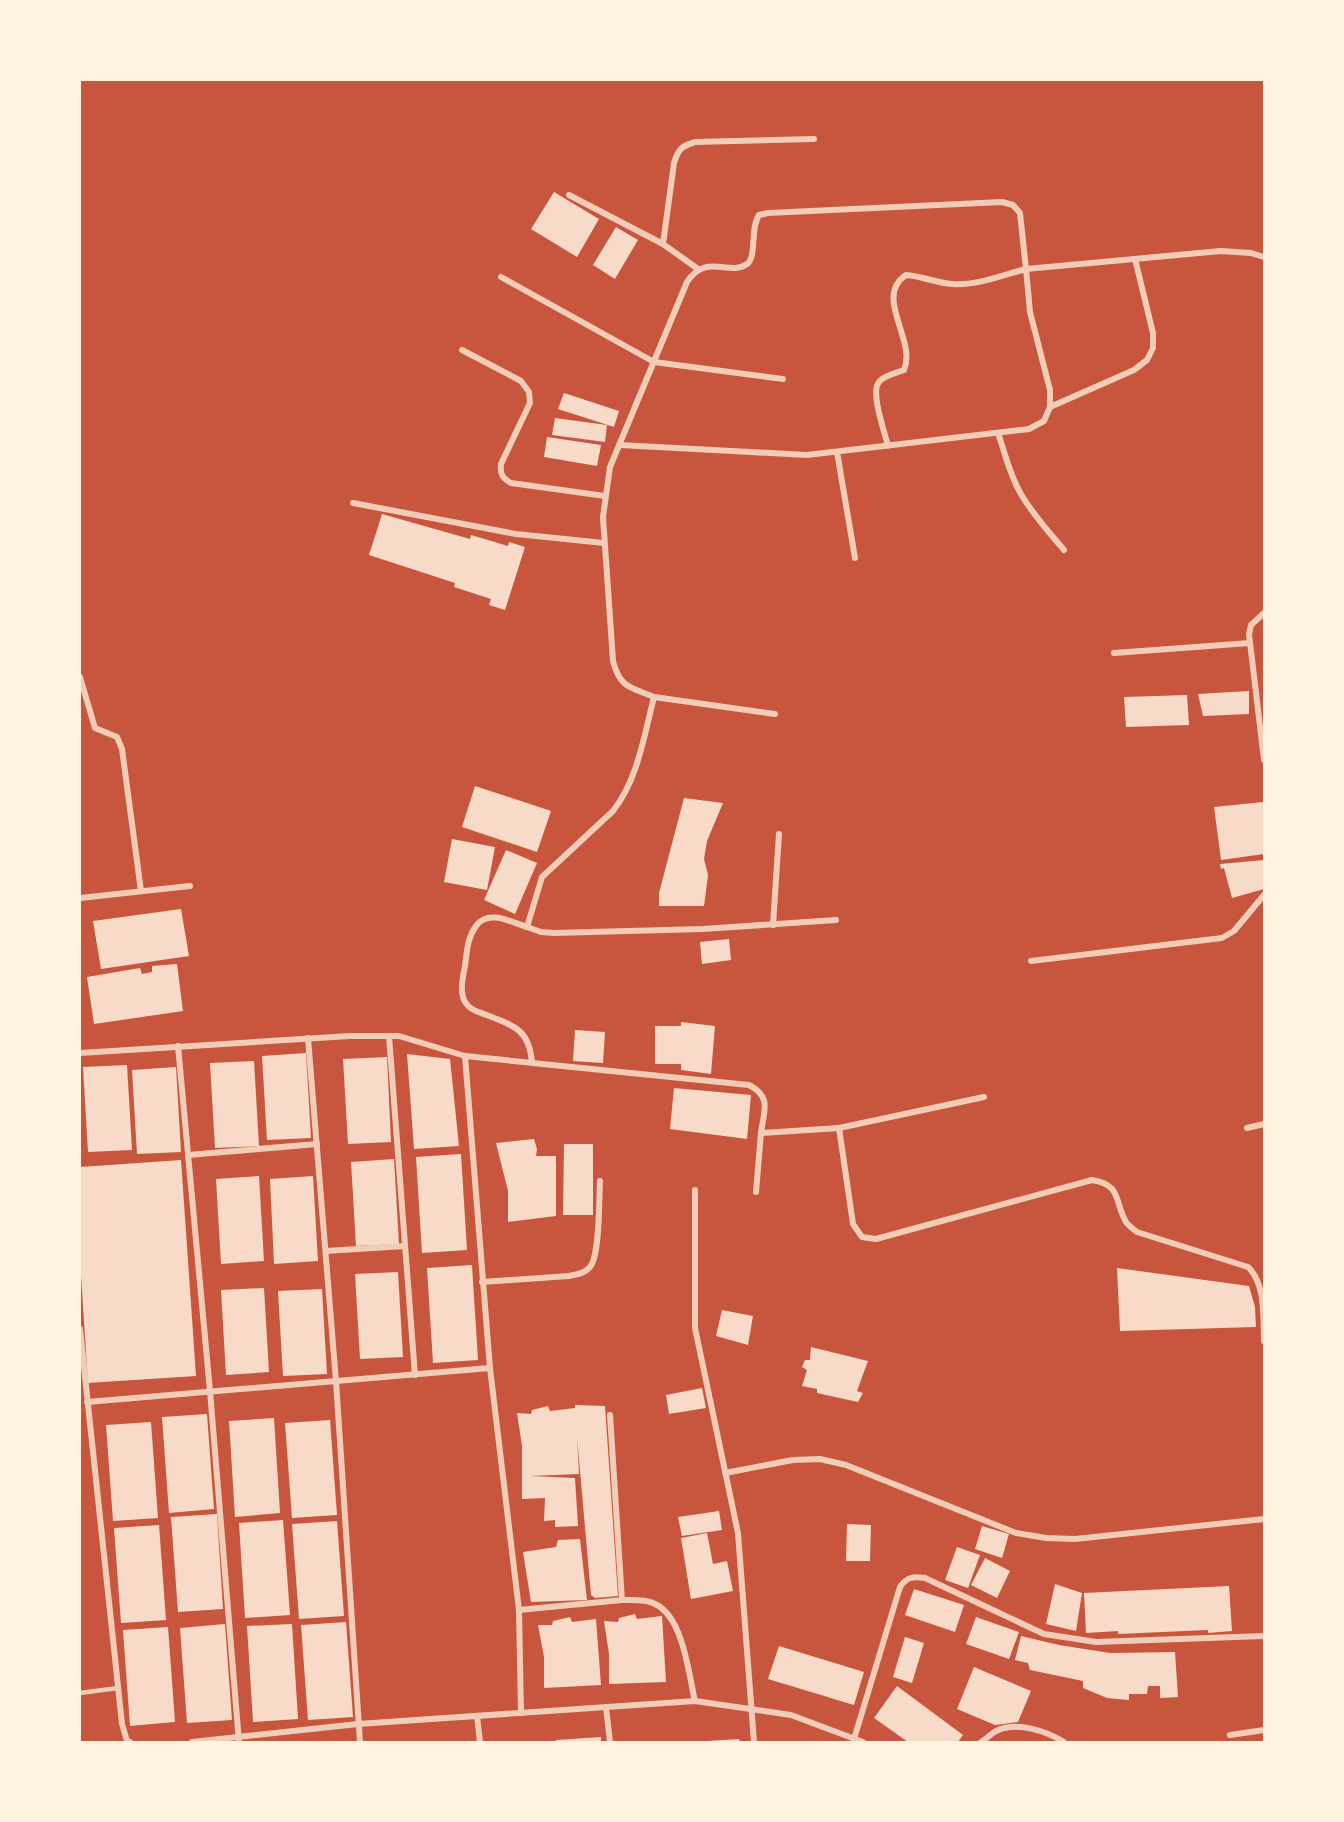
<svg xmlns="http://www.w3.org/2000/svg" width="1344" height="1822" font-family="Montserrat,sans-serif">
  <rect width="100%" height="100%" fill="#c8553d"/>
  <!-- building -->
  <g fill="#f7dbc8">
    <path d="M554 192 599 219 577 257 531 229Z"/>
    <path d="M616 227 638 240 615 279 593 265Z"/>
    <path d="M564 393 619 411 614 427 558 409Z"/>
    <path d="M555 418 607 425 605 442 552 435Z"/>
    <path d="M547 437 601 445 597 466 544 457Z"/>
    <path d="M382 514 470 539 471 535 508 546 509 542 525 547 505 610 489 605 491 599 454 587 455 583 369 555Z"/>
    <path d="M1249 691V714L1203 716 1198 694Z"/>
    <path d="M1187 695 1189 725 1126 727 1124 697Z"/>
    <path d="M475 786 551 811 537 852 462 827Z"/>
    <path d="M684 798 723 803 707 841 704 859 708 875 704 906H659V893Z"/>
    <path d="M1263 802 1264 854 1221 860 1214 807Z"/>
    <path d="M452 839 495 847 487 890 444 882Z"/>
    <path d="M506 850 537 863 515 914 484 900Z"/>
    <path d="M1264 860V889L1232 898 1224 868 1221 869 1220 864Z"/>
    <path d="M181 909 189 956 101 969 93 921Z"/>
    <path d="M729 939 731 960 702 964 700 942Z"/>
    <path d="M177 964 183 1011 94 1024 87 977 140 968 142 974 152 972V966Z"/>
    <path d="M681 1022 715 1026 711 1074 681 1070V1064H655V1026H681Z"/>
    <path d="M575 1030 605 1032 603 1063 573 1061Z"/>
    <path d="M306 1053 311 1138 267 1140 262 1056Z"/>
    <path d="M407 1054 450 1059 459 1146 414 1149Z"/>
    <path d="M387 1057 391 1142 348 1144 343 1059Z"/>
    <path d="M254 1061 259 1146 215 1148 210 1063Z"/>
    <path d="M127 1065 132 1150 88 1152 83 1067Z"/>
    <path d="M176 1067 181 1152 137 1154 132 1070Z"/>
    <path d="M674 1088 751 1095 747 1139 670 1129Z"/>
    <path d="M534 1139 537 1149 536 1156H556V1216L508 1222V1191L496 1143Z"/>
    <path d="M564 1144H593V1215H563Z"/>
    <path d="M461 1154 467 1250 422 1253 416 1157Z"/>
    <path d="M394 1159 399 1244 356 1246 351 1162Z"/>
    <path d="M181 1160 196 1376 88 1383 80 1259V1167Z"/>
    <path d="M259 1176 264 1261 221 1264 216 1179Z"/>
    <path d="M313 1176 318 1261 274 1264 270 1179Z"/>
    <path d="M472 1265 478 1360 433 1363 427 1268Z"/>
    <path d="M1117 1268 1249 1286 1255 1307 1256 1327 1120 1331Z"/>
    <path d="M398 1272 403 1357 360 1359 355 1274Z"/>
    <path d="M264 1288 269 1372 226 1375 221 1290Z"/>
    <path d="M322 1289 327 1374 283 1376 278 1291Z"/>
    <path d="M722 1310 753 1316 748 1345 716 1336Z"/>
    <path d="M811 1347 868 1361 857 1391 863 1393 858 1402 817 1393V1389L802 1386 807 1370 802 1367 805 1360H810Z"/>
    <path d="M702 1388 706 1408 669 1414 666 1395Z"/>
    <path d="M575 1405 605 1406 618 1596 595 1598 591 1595 577 1437 579 1474 530 1476 575 1478 578 1526 555 1527V1520L544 1521 545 1498 522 1499V1446L517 1413 531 1414 532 1410 548 1406 550 1411 575 1408Z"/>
    <path d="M207 1414 214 1509 169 1513 162 1417Z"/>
    <path d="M274 1418 280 1513 235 1517 229 1421Z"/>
    <path d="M330 1420 337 1515 292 1518 285 1423Z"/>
    <path d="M151 1422 158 1518 113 1521 106 1425Z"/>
    <path d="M719 1511 722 1530 682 1536 678 1517Z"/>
    <path d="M217 1514 223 1609 178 1612 171 1517Z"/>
    <path d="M283 1520 290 1615 245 1618 239 1523Z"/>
    <path d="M337 1521 344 1616 299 1619 292 1524Z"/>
    <path d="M847 1524 871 1525 870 1561H846Z"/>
    <path d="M159 1525 166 1620 121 1623 114 1528Z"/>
    <path d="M982 1526 1009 1534 1002 1558 975 1549Z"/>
    <path d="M707 1533 713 1564 727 1561 733 1591 691 1599 681 1538Z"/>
    <path d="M580 1539 587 1600 531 1602 523 1552 556 1547 558 1540Z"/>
    <path d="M957 1547 980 1555 968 1588 945 1580Z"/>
    <path d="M985 1558 1010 1571 997 1598 971 1585Z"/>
    <path d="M1055 1584 1082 1593 1076 1631 1046 1624Z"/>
    <path d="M1229 1586 1232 1631 1208 1633V1630L1118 1634V1631L1086 1633 1084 1593Z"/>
    <path d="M914 1589 964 1605 955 1632 905 1615Z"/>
    <path d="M635 1614 637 1619 662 1616 666 1682 609 1684V1654L604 1621 618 1622 619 1618Z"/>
    <path d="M570 1617 572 1622 596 1619 601 1685 544 1688V1657L538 1625H552L553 1621Z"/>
    <path d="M976 1617 1019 1632 1009 1659 966 1644Z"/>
    <path d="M346 1622 353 1717 308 1720 301 1625Z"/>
    <path d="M225 1624 232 1720 187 1723 180 1628Z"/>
    <path d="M292 1624 298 1719 253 1722 247 1626Z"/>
    <path d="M168 1627 175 1722 130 1726 123 1630Z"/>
    <path d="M1021 1636 1059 1645 1110 1653 1175 1652 1178 1697 1160 1698V1686H1148L1147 1694H1129V1700L1107 1698 1083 1688V1681L1030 1670 1028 1663 1015 1660Z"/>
    <path d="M905 1637 924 1643 912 1683 893 1677Z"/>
    <path d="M779 1646 864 1672 854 1705 768 1679Z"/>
    <path d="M974 1667 1031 1691 1018 1722 995 1725 957 1709Z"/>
    <path d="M897 1686 963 1735 958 1742H908L874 1718Z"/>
    <path d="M601 1737V1742H556V1740Z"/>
    <path d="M739 1739 740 1742H707V1741Z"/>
  </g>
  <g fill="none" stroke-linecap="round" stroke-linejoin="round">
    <!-- service -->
    <path stroke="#f1ccb7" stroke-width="4.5" d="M80 1693 118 1688"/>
    <!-- minor -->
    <g stroke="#f1ccb7" stroke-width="6">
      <path d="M569 195 663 244 698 269"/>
      <path d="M663 244 674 163C678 150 681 146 695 142L814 139"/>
      <path d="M501 277 654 362 783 379"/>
      <path d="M462 350 521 381 529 392 530 403 501 464C500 474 502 478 511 483L605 496"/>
      <path d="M1050 407 1134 370 1147 360 1153 348V333L1135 259"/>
      <path d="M998 433C1005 453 1010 476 1021 494 1033 515 1049 532 1064 550"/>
      <path d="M620 445 807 455 1029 429 1044 421 1050 407V390L1030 312 1026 269C1003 275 976 286 952 284 936 283 922 276 906 275 873 297 917 340 904 370 897 373 884 375 879 382 870 392 885 433 888 446"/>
      <path d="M837 452 855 558"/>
      <path d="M353 503 516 534 604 543"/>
      <path d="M1264 613 1251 625 1249 634 1264 760"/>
      <path d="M1114 653 1250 643"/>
      <path d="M80 677 95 728 117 737 122 749 141 891"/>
      <path d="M654 697 775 714"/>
      <path d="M80 898 190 886"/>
      <path d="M773 925 779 834"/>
      <path d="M527 927 541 932 554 933 703 929 836 920"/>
      <path d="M1031 961 1222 938 1234 931 1264 895"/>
      <path d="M389 1036 415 1375"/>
      <path d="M308 1038 336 1381 360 1742"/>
      <path d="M178 1046 210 1391 239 1742"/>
      <path d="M80 1053 350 1036H399L465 1056"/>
      <path d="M532 1062C529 1028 512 1025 484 1014 477 1012 469 1009 465 1002 459 991 463 977 465 966 467 952 467 938 476 926 488 909 511 922 527 927L542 877 613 811C638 779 644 736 654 697 630 687 620 688 613 661L603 517 610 467 687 282C707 252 729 277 747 264 757 257 750 228 759 215L768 213 1002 202 1013 205 1020 213 1026 269 1221 251 1251 253 1264 257"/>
      <path d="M839 1128 984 1097"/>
      <path d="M1247 1128 1264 1124"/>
      <path d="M188 1155 317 1144"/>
      <path d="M695 1190V1328L738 1533 754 1742"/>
      <path d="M756 1192 761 1133"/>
      <path d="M326 1251 405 1246"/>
      <path d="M482 1282 569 1276C577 1274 584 1274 590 1267 600 1256 599 1198 600 1181"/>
      <path d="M80 1329 122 1724 127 1741 130 1742"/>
      <path d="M87 1402 490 1368"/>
      <path d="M725 1473 793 1460 820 1459 846 1465 1016 1533 1046 1538 1075 1539 1264 1519"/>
      <path d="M622 1600C631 1600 642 1599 650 1602 683 1611 688 1672 695 1701"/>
      <path d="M519 1610 622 1600 610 1415"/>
      <path d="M606 1707 610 1742"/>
      <path d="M521 1713 519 1610 490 1368 465 1056 749 1085C772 1097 764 1110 761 1133L839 1128 853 1224 862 1237 876 1239 1092 1180C1122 1185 1114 1201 1126 1222 1129 1226 1133 1229 1137 1232L1248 1267C1266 1284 1263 1318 1264 1341"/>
      <path d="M477 1716 480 1742"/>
      <path d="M1230 1735 1264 1730"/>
      <path d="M854 1739 900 1587C907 1577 913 1576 925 1578L1044 1634 1096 1642 1264 1636"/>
      <path d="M192 1742 358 1724 695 1701 791 1715 863 1742"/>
      <path d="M981 1742C986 1739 991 1734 996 1731 1017 1721 1046 1731 1064 1742"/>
    </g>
  </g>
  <!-- border -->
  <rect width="1344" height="1822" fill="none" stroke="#fff3e0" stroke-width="162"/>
</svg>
